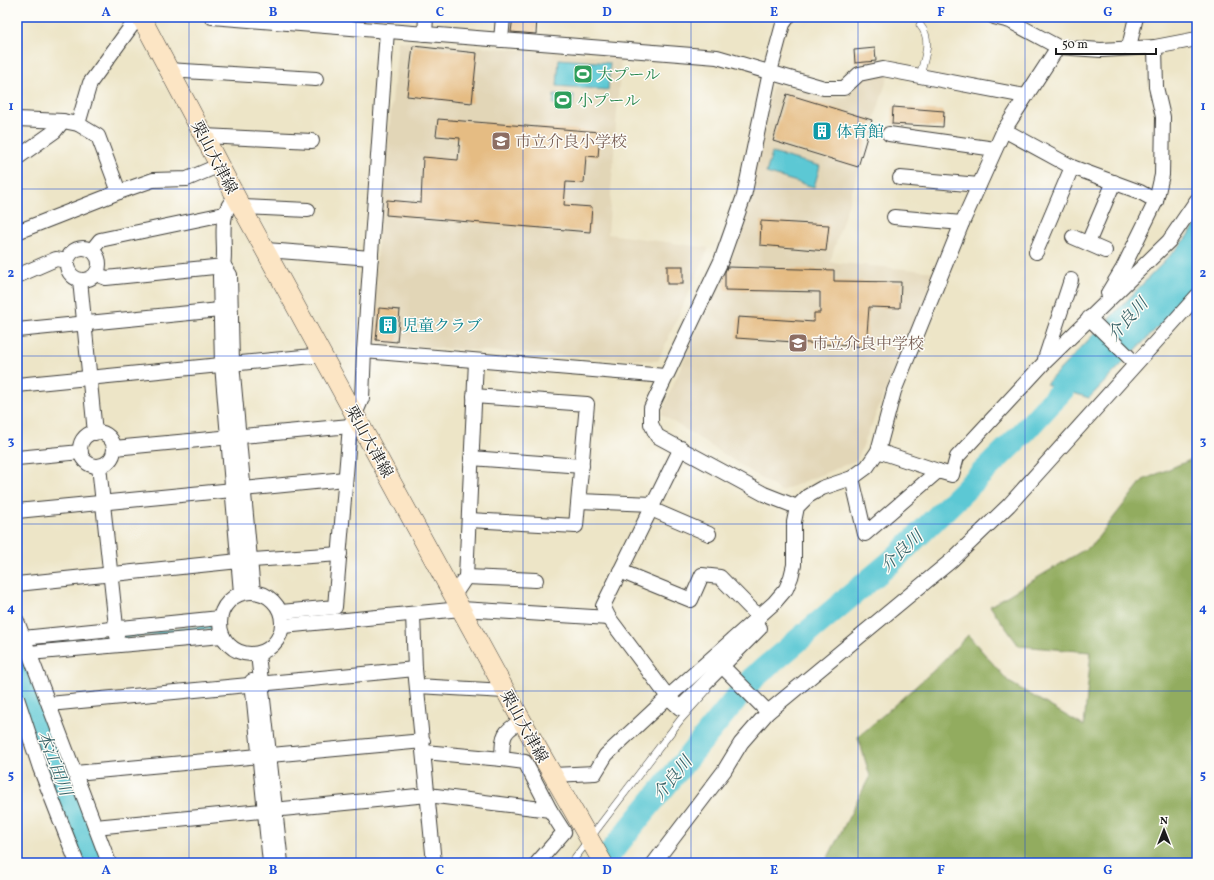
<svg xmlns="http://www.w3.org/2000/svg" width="1214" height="880" font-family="Vollkorn,'Noto Serif JP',serif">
  <rect width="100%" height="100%" fill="#fdfcf7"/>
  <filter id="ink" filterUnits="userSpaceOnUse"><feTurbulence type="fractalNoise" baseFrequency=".025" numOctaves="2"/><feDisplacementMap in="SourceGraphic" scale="8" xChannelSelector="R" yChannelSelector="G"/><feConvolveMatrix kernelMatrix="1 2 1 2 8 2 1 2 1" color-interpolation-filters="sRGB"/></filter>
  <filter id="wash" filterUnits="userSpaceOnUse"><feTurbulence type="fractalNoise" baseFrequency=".012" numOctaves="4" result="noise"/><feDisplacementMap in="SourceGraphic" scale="16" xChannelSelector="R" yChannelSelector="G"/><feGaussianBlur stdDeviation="0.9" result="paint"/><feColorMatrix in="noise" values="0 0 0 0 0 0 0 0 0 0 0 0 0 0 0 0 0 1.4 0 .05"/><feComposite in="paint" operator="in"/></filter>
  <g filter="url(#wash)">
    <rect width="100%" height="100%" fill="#ede5c7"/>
    <!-- built -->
    <g fill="#e2d6b7">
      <path d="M398 41 621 57 608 234 709 248 658 361 368 344Z"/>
      <path d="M863 74 888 76 830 262 935 272 857 460 781 491 661 414 743 220 772 85 847 98Z"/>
    </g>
    <!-- forest -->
    <path fill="#92ac5e" stroke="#57643d" d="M1197 457V863H825L870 776 858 737 932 672 968 635 1009 682 1084 726 1091 652 1019 646 990 606 1092 545 1143 480Z"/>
    <!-- water -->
    <g fill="#5cc8d4" stroke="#3c7278">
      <path d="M559 59 610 63 608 90 557 86Z"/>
      <path d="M554 94 574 95 573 106 553 104Z"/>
      <path d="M772 153 820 166 814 187 766 173Z"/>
      <path d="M1197 223V282L1187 297 1089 398 1046 384 1187 238Z"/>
    </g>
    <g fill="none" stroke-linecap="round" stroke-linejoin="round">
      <!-- stream -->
      <path stroke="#5cc8d4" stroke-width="4" d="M17 647 212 627"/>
      <!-- river -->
      <g stroke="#5cc8d4" stroke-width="24">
        <path d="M17 662 93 863"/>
        <path d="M602 863 752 679 891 562 1021 435 1084 366"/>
      </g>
    </g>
    <g id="blocks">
      <!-- building -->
      <g fill="#e5bc83">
        <path d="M513 17H537L536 34 511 32Z"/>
        <path d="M413 46 477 53 472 103 407 96Z"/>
        <path d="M875 48 876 61 855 63 854 50Z"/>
        <path d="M787 94 872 120 858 167 773 141Z"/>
        <path d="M893 107 944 111 943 127 892 124Z"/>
        <path d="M438 119 600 132 598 157 586 156 584 183 566 182 564 205 592 207 590 232 386 215 387 200 421 203 423 157 458 160 460 138 436 136Z"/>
        <path d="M761 221 829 225 826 251 760 245Z"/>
        <rect x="667" y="266" width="16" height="18"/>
        <path d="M727 267 834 270V281L901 282 900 308 869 307 866 347 736 338 738 317 814 322V313H820V292L725 290V272Z"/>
        <path d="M379 308 400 310 397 342 376 340Z"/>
      </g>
    </g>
  </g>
  <g filter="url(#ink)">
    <use href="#blocks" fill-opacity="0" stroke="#3b3a36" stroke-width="1"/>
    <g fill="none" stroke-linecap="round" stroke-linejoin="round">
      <!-- lane casing -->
      <g stroke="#3b3a36" stroke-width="8">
        <g id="lane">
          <path d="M920 25C933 40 924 58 920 76"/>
          <path d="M571 863 681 719 707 690"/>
        </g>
      </g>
      <!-- street casing -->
      <g stroke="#3b3a36" stroke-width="16">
        <g id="street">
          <path d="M212 17 717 57 824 88H844L859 74 883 69 1025 96"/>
          <path d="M788 17 783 24 770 72 744 196 721 261 651 408V424L657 436 764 494 797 507"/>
          <path d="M994 17 1010 21 1058 47 1101 50 1155 47 1197 39"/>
          <path d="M425 34 426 17"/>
          <path d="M501 40 503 17"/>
          <path d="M1129 47 1136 17"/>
          <path d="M168 70 316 79"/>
          <path d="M17 119 63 121 78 124 98 136 119 192"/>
          <path d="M78 124 90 83 138 17"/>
          <path d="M1004 130 1072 167 1140 192 1156 201"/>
          <path d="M889 134 995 149"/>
          <path d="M204 136 312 141"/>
          <path d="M17 158 55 131 63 121"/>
          <path d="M900 178 979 185"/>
          <path d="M236 197C213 216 231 251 220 276L222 365 241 593"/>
          <path d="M242 207 308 210"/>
          <path d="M894 217 962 223"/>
          <path d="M17 232 119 192 153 180 187 179 220 165"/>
          <path d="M1073 237 1105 251"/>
          <path d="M1088 243 1114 182"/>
          <circle cx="83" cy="264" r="16"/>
          <path d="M92 250 100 240 224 214"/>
          <path d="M266 250 371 258"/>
          <path d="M1036 252 1072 167"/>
          <path d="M224 266 230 275 232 363 253 592"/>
          <path d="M96 274 106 278 224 266"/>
          <path d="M17 276 56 259 67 261"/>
          <path d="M80 280 95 433"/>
          <path d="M1108 293 1123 268 1156 201 1162 175 1163 117 1156 87 1155 47"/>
          <path d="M1089 318 1135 363"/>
          <path d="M17 330 230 309"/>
          <path d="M364 351 665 376"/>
          <path d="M1045 359 1071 280"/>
          <path d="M17 385 323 355"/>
          <circle cx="97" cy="449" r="17"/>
          <path d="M114 448 350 426"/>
          <path d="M681 448 603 606 609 618 668 697 680 708 722 666 768 712"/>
          <path d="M878 451 938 471"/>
          <path d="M17 458 81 452"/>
          <path d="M471 458 582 466"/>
          <path d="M99 466 117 636"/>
          <path d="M852 478 865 534 938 471 952 475 957 457 1044 363 1169 241 1197 200"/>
          <path d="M579 501 653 504"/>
          <path d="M651 509 709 534"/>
          <path d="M17 511 345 479"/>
          <path d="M469 520 576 526 587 404 474 396"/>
          <path d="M620 571 691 600 702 575 720 577 759 617"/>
          <path d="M466 577 536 580"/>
          <path d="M17 584 239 561 340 554"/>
          <circle cx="251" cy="623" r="31"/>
          <path d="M454 595 466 577 476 361"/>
          <path d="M281 612 335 607 350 426 362 398 364 351 387 31"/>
          <path d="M413 614 415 669 434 863"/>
          <path d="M17 621 109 863"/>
          <path d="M283 626 461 609 609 618"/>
          <path d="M23 638 220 618"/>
          <path d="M29 653 222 636"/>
          <path d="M258 654 281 863"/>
          <path d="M722 666 760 628"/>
          <path d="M252 681 270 863"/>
          <path d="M417 686 505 691"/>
          <path d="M17 698 40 768 77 863"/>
          <path d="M49 704 415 669"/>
          <path d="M522 721C501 732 503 737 502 759L525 762 550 810 564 832 537 863"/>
          <path d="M424 752 502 759"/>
          <path d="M75 773 423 741"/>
          <path d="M553 775 595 773 606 755 668 697 774 603 786 589 791 577 794 565V522L797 507 808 496 822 488 852 478 867 467 878 451 894 391 962 223 1004 130 1058 47"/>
          <path d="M95 827 428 795 550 810"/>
          <path d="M654 863 724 771 741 743 768 712 952 560 1009 505 1197 296"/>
        </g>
      </g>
      <!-- secondary casing -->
      <g stroke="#3b3a36" stroke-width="20">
        <path id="secondary" d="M141 17 236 197 517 712 603 863"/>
      </g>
      <!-- lane -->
      <use href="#lane" stroke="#fff" stroke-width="7"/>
      <!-- street -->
      <use href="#street" stroke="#fff" stroke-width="14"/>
      <!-- secondary -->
      <use href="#secondary" stroke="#fce5c4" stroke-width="19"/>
    </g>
  </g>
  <!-- grid -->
  <path fill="none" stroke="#1d4ed8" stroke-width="1" stroke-opacity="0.55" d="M189 17V863M356 17V863M523 17V863M691 17V863M858 17V863M1025 17V863M17 189H1197M17 356H1197M17 524H1197M17 691H1197"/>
  <!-- icons -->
  <defs>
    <g id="stadium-square" transform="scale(1)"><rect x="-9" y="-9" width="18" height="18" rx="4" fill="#2e9e5b" stroke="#fdfcf7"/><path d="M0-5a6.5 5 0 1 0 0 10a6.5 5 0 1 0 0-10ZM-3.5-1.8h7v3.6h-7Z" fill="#fff"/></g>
    <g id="building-square" transform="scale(1)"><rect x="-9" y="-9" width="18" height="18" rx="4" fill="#0f9aa8" stroke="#fdfcf7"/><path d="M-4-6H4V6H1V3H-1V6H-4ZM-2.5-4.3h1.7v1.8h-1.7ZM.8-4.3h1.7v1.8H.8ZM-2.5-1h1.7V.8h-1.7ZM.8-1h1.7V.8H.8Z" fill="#fff"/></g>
    <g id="school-square" transform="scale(1)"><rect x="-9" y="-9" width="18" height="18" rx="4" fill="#8d6e63" stroke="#fdfcf7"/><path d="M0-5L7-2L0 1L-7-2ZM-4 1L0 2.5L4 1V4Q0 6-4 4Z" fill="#fff"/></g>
  </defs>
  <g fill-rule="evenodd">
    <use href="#stadium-square" x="583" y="74"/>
    <use href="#stadium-square" x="563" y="100"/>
    <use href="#building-square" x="822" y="131"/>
    <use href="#school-square" x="501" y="141"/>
    <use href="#building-square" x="388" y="325"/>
    <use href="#school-square" x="798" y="343"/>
  </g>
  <g text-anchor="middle" stroke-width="3" stroke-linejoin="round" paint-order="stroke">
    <!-- leisure labels -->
    <g font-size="16" fill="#27864d" stroke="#fdfcf7" text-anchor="start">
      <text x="597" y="80">大プール</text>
      <text x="577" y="106">小プール</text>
    </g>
    <!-- culture labels -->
    <g font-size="16" fill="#0d838f" stroke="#fdfcf7" text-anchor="start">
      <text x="836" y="137">体育館</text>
      <text x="402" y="331">児童クラブ</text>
    </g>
    <!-- education labels -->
    <g font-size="16" fill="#785e54" stroke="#fdfcf7" text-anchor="start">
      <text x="515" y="147">市立介良小学校</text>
      <text x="812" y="349">市立介良中学校</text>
    </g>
    <!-- street labels -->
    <g font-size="16" fill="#1c1c1c" stroke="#fdfcf7">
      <text transform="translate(215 157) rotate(62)" y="6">栗山大津線</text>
      <text transform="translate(370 441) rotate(61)" y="6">栗山大津線</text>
      <text transform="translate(525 726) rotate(61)" y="6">栗山大津線</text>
    </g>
    <!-- water labels -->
    <g font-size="17" font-style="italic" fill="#366166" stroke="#fdfcf7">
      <text transform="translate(1127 319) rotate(-48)" y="6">介良川</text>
      <text transform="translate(901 551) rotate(-43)" y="6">介良川</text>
      <text transform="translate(55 763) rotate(69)" y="6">本江田川</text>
      <text transform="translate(672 778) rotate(-51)" y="6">介良川</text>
    </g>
  </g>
  <!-- margin -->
  <rect width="1214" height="880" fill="none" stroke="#fdfcf7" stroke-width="44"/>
  <!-- north arrow -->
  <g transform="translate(1164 830)" stroke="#fdfcf7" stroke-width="3" paint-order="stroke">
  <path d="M0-3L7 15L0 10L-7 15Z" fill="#1c1c1c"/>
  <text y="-6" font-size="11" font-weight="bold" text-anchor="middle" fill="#1c1c1c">N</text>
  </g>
  <!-- scale -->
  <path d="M1056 48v6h100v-6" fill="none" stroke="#1c1c1c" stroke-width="2"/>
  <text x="1062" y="48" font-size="12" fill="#1c1c1c" stroke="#fdfcf7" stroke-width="3" paint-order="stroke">50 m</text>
  <rect x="22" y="22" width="1170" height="836" fill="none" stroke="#1d4ed8" stroke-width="1.5"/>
  <g font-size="13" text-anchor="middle" font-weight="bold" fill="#1d4ed8">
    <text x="106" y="16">A</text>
    <text x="273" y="16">B</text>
    <text x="440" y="16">C</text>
    <text x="607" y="16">D</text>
    <text x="774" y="16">E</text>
    <text x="941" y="16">F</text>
    <text x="1108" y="16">G</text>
    <text x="11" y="110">1</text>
    <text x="1203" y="110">1</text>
    <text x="11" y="277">2</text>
    <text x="1203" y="277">2</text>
    <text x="11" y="445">3</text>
    <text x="1203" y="445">3</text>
    <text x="11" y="612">4</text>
    <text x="1203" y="612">4</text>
    <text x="11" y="779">5</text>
    <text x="1203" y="779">5</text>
    <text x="106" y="874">A</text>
    <text x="273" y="874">B</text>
    <text x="440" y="874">C</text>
    <text x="607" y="874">D</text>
    <text x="774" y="874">E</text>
    <text x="941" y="874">F</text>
    <text x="1108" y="874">G</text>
  </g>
</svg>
